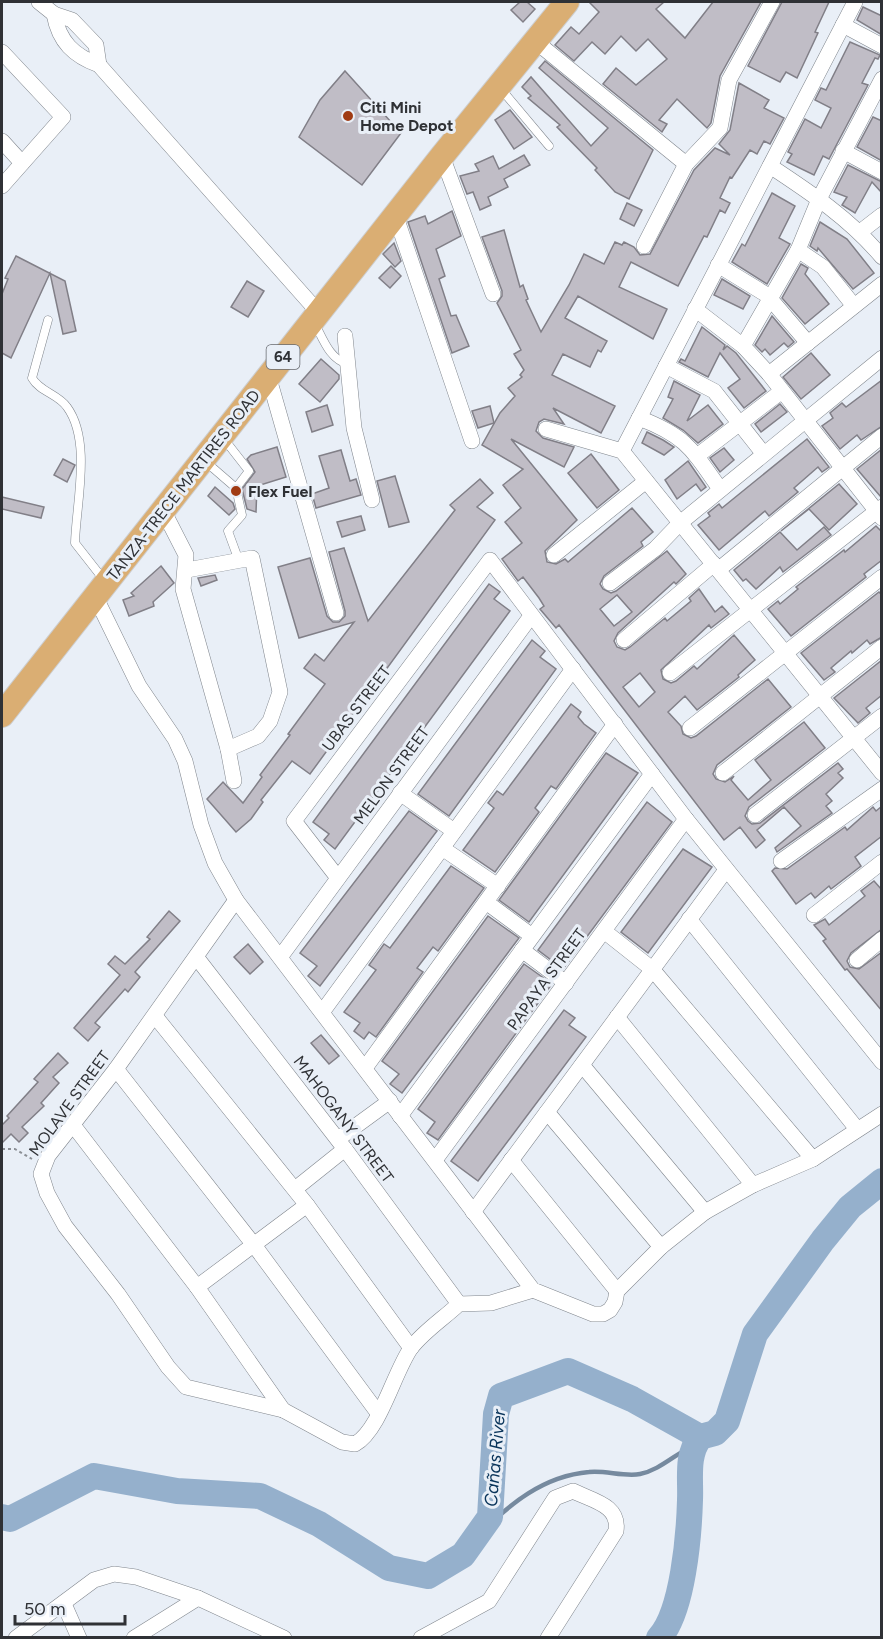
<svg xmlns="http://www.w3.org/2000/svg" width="883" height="1639" font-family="Figtree,sans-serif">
  <rect width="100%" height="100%" fill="#e9eff7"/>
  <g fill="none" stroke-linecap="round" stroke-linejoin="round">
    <!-- stream -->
    <path stroke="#768a9f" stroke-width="4.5" d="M478 1535C510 1504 543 1476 589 1472 605 1470 624 1477 640 1474 660 1470 675 1454 693 1446"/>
    <!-- river -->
    <g stroke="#95b0cc" stroke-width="26">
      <path d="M2 1517 10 1519 94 1476 177 1491 260 1496 319 1524 389 1568 428 1576 463 1555 490 1517 496 1414 501 1396 568 1371 632 1399 700 1437 715 1433 727 1421 755 1334 823 1240 850 1207 882 1181"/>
      <path d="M659 1638C683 1612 689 1535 690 1500 691 1478 686 1456 700 1437"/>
    </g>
  </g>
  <!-- building -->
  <g fill="#c0bdc6" stroke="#817f87" stroke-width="1.5" fill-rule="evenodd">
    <path d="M520 2H527L535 9 523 22 511 10Z"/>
    <path d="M589 2H664L656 9 685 38 713 2H761L720 76 711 123 707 128 677 99 659 120 667 124 662 132 603 84 616 68 636 85 667 59 648 39 636 51 621 36 605 54 592 42 574 61 555 45 571 27 579 34 599 12Z"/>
    <path d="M782 2H829L815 32 818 33 797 78 786 72 780 82 748 66Z"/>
    <path d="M863 7 882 16V35L857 20Z"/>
    <path d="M850 42 880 55 878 59 875 58 862 83 868 85 829 159 823 156 814 175 787 162 792 154 788 152 805 119 821 128 831 108 815 100 821 88 826 90Z"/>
    <path d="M545 61 653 150 629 199 615 192 595 170 597 168 557 127 560 125 528 98 531 96 522 87 531 77 591 146 608 128 539 68Z"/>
    <path d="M345 71 401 133 362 185 299 137 320 100Z"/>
    <path d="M739 83 769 100 764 108 784 118 770 144 764 141 757 154 750 150 732 178 730 177 720 198 730 203 725 213 720 210 707 237 704 236 678 286 631 262 619 287 667 309 653 339 578 296 565 318 607 341 601 352 598 350 590 367 563 354 552 375 615 406 601 433 553 408 564 424 544 419 539 422 536 431 543 438 574 447 564 467 511 439 577 520 545 551 547 562 556 564 565 559 568 562 632 508 653 532 641 542 643 546 604 576 600 584 603 589 611 593 616 591 667 551 686 574 676 584 674 582 618 633 614 641 617 647 625 650 630 647 665 618 667 621 691 601 689 598 699 589 715 612 722 606 729 614 711 628 709 625 661 670 663 679 671 683 676 681 694 666 697 669 734 635 755 660 738 675 739 677 697 710 685 696 668 712 681 726 683 734 691 738 696 736 768 679 791 707 717 765 713 774 716 779 725 782 734 776 731 780 748 800 771 780 755 760 804 722 825 748 749 807 745 816 748 821 752 824 760 823 838 763 843 769 838 773 843 778 826 794 832 801 826 806 832 813 777 852 775 848 801 826 784 807 757 830 765 840 756 848 740 827 724 840 577 648 559 625 556 628 540 609 544 606 539 598 523 577 518 581 502 559 522 543 505 522 521 508 503 485 523 469 482 445 500 413 515 396 508 388 522 377 520 375 524 370 514 354 521 350 497 303 502 296V291L482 237 504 230 520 287 523 285 528 299 526 300 541 332 569 285 584 254 604 264 615 242 622 245 624 242 634 247 640 255 650 254 694 170 715 148 730 155 719 144 730 130ZM617 595 632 612 614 626 600 609ZM640 673 655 692 639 707 623 687Z"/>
    <path d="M510 110 532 137 514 149 495 120Z"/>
    <path d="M873 117 882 121V161L857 147Z"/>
    <path d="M524 155 530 165 504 179 508 187 488 197 491 205 480 210 473 192 467 194 460 176 479 171 475 164 493 156 499 169Z"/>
    <path d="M848 165 882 182V193L872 182 855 213 842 205 847 197 834 192Z"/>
    <path d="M772 193 795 206 779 238 790 244 767 284 732 262 742 244 745 246Z"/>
    <path d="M627 203 642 210 634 226 620 219Z"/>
    <path d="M452 211 461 236 436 249 445 276 439 279 451 316 456 315 469 346 452 353 408 222 425 216 428 224Z"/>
    <path d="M820 222 847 239 874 273 853 289 818 248 817 251 810 246Z"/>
    <path d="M394 243 401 261 395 267 383 254Z"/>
    <path d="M16 256 65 281 76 331 63 334 50 273 11 358 2 353V294L8 279 5 278Z"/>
    <path d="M801 264 808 268 805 274 829 304 805 324 782 298Z"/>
    <path d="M391 266 401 276 390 288 379 278Z"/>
    <path d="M722 279 750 296 743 309 714 295Z"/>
    <path d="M247 281 264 291 248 317 231 307Z"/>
    <path d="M772 316 794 342 788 347 784 343 770 355 765 349 762 352 755 345Z"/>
    <path d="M702 327 725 345 723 350 727 346 736 353 766 391 744 408 728 388 740 379 720 353 708 377 679 362 681 359 685 361Z"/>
    <path d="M811 353 830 375 801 399 783 377Z"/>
    <path d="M321 359 339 375V379L320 402 299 384Z"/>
    <path d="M882 380V426L861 440 857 435 840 449 822 426 833 418 830 413 842 403 846 407Z"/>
    <path d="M674 381 700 395 687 421 708 405 723 424 698 443 683 430 663 418 673 399 668 397Z"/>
    <path d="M780 404 787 412 761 432 755 424Z"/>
    <path d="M327 405 333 425 312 432 306 412Z"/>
    <path d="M490 406 494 423 478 428 472 411Z"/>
    <path d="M647 432 663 440 674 447 664 455 642 443Z"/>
    <path d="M807 439 829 467 822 472 818 467 794 488 798 492 769 516 765 511 719 550 698 525 710 516 708 513 719 504 722 508Z"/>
    <path d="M277 447 286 477 257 486 256 512 247 509 242 489 255 472 247 459 251 455Z"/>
    <path d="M724 448 734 460 720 472 710 458Z"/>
    <path d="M882 449V497H881L857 469Z"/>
    <path d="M341 450 350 481 356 479 361 495 316 508 312 494 329 488 319 456Z"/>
    <path d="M591 454 619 490 597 508 568 473Z"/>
    <path d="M63 459 75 465 67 482 54 475Z"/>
    <path d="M688 461 706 487 701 491 696 484 677 499 665 480Z"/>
    <path d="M395 476 409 522 389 527 377 481Z"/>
    <path d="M480 479 493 493 477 507 495 520 310 774 292 761 261 800 263 802 251 819 236 832 207 799 223 782 243 803 262 777 260 775 290 735 288 734 325 684 304 668 315 654 324 661 354 622 299 638 278 567 310 558 327 616 333 622H339L345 616V611L329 552 344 548 368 621 455 510 450 505Z"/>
    <path d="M839 484 857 504 829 530 809 509 781 531Z"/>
    <path d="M215 487 233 503 235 509 229 515 208 496Z"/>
    <path d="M2 497 44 507 41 518 2 509Z"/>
    <path d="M361 516 365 530 342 537 337 522Z"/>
    <path d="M876 526 882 532V560L864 574 866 577 791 636 768 609 778 601 780 604 798 589 796 587 844 550 845 552Z"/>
    <path d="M824 527 831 535 783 572 780 567 756 589 746 579 743 581 734 570 780 532 797 550Z"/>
    <path d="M161 566 174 583 153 602 154 606 129 616 123 600 134 596 131 593Z"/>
    <path d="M215 575 217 580 201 586 198 578Z"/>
    <path d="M489 584 500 592 494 599 510 611 335 849 324 840 329 834 313 822Z"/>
    <path d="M879 592 882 595V637L870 644 867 640 852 653 851 651 831 668 835 672 824 680 801 653Z"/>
    <path d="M532 640 545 651 540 657 556 669 449 816 418 794Z"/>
    <path d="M882 660V695L866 708 870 713 858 723 834 698Z"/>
    <path d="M571 704 581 712 578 717 584 724 596 733 556 789 551 786 535 808 539 812 495 872 463 850 494 808 488 803 497 791 503 795Z"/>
    <path d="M606 753 638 773 529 922 499 900Z"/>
    <path d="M647 802 672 822 563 969 538 950Z"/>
    <path d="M882 806V836L855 857 861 866 831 889 829 886 815 898 811 893 808 895 796 904 772 871 775 868 787 869 845 827 847 830 873 807 876 811Z"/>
    <path d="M409 811 437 831 320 986 308 976 317 966 300 953Z"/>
    <path d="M683 849 712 867 648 953 621 932Z"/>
    <path d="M451 866 484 888 438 951 433 947 417 968 423 972 376 1037 369 1032 364 1039 354 1031 360 1023 344 1012 376 970 369 965 384 944 390 948Z"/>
    <path d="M874 881 882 890V929L851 953 847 961 850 967 859 969 882 952V1011L847 969 845 970 823 941 826 939 814 925 825 919 829 925 865 896 861 891Z"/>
    <path d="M169 911 180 921 135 972 140 977 128 992 125 989 95 1023 100 1027 88 1041 74 1028 120 975 108 964 115 956 125 964 150 939 147 937Z"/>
    <path d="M488 916 519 938 402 1093 390 1084 399 1074 382 1061Z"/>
    <path d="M248 944 263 962 250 974 234 957Z"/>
    <path d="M524 964 552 984 438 1140 427 1133 435 1122 418 1109Z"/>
    <path d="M564 1010 575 1018 569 1025 586 1037 478 1181 451 1161Z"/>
    <path d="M321 1035 339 1056 329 1064 311 1043Z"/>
    <path d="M58 1053 68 1063 53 1077 59 1083 41 1103 44 1106 22 1127 28 1133 19 1142 11 1134 2 1143V1125L9 1118 7 1116 38 1082 34 1079Z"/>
  </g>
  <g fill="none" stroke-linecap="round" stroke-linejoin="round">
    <!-- service casing -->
    <g stroke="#80868d" stroke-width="9">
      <g id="service">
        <path d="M501 89 549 146"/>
        <path d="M48 320 32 378C40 392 58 394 67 407 92 441 76 504 75 543L104 580"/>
        <path d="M315 324C323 339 330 360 348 364"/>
        <path d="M206 462 236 488 249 471 224 439"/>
        <path d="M236 488 242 515 228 531 239 561"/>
      </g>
    </g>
    <!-- minor casing -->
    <g stroke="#80868d" stroke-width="16">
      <g id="minor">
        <path d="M39 2 54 14 72 20 96 45 99 65"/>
        <path d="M54 14C59 42 74 56 99 65L319 313"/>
        <path d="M843 25 882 46"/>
        <path d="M535 41 686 164"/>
        <path d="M2 52 63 117 2 186"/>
        <path d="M2 141 22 163"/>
        <path d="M843 151 882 172"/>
        <path d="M442 156 493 294"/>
        <path d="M770 166C811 193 850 219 882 257"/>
        <path d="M395 214 472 441"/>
        <path d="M860 232 882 215"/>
        <path d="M644 246 686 164 720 128 729 80 772 2"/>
        <path d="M798 250 823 267 854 306"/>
        <path d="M718 265 767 295 808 343"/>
        <path d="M695 309 743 346 769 374 882 518"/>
        <path d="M345 336 354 428 372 500"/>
        <path d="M743 346 798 250 819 199 882 79"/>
        <path d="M666 366 714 391 763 453"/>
        <path d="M769 374 882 284"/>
        <path d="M268 375 336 613"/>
        <path d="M639 418C686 436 692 449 720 489"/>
        <path d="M546 429 622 451 882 773"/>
        <path d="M622 451 855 2"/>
        <path d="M697 456 782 391"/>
        <path d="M163 510 186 555 183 589 228 749 234 781"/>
        <path d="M554 555 646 481"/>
        <path d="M187 570 252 558 280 692 270 721 258 736 228 749"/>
        <path d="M718 570 882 436"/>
        <path d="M610 583 655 549 680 523 882 358"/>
        <path d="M96 598 139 686 175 739 185 761 201 825 215 863 236 900 533 1290 593 1314H603L610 1310 615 1302 617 1291 661 1247 705 1212 753 1185 813 1159 882 1114"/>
        <path d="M624 640 714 564"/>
        <path d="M670 673 882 507"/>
        <path d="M690 728 882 577"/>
        <path d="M723 773 882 647"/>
        <path d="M400 793 454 831"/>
        <path d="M755 815 882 716"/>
        <path d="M442 848 498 886"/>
        <path d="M781 861 882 789"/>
        <path d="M338 878 294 821 490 560 686 819 882 1062"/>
        <path d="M236 900 116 1069 48 1156 41 1174 47 1193 65 1226 118 1294 168 1367 186 1387 283 1410 342 1442 355 1444C380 1430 394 1372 411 1348 423 1332 444 1318 459 1304L491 1303 533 1290"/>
        <path d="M486 902 532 936"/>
        <path d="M814 915 882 862"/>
        <path d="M689 919 857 1129"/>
        <path d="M604 931 652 969 813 1159"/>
        <path d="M522 950 566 983"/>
        <path d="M281 956 531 616"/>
        <path d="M197 958 345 1149 459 1304"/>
        <path d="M857 960 882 939"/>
        <path d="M323 1011 573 669"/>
        <path d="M155 1016 307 1205 411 1348"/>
        <path d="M617 1017 753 1185"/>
        <path d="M582 1065 705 1212"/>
        <path d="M365 1068 615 724"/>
        <path d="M116 1069 254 1245 378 1413"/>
        <path d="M547 1112 661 1247"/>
        <path d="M400 1116 652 774"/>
        <path d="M73 1125 197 1287 283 1410"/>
        <path d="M338 1139 390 1101"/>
        <path d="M435 1160 686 819"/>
        <path d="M511 1160 617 1291"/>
        <path d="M295 1189 345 1149"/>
        <path d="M473 1212 726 870"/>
        <path d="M197 1287 307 1205"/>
        <path d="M64 1604 79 1638"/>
        <path d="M16 1638 94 1580 114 1574 136 1577 198 1598 284 1638"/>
        <path d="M134 1638 198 1598"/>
        <path d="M421 1638 489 1601 555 1498 573 1491C593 1501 620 1505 616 1531L548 1638"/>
      </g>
    </g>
    <!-- primary casing -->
    <g stroke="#cdcecf" stroke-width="26">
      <path id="primary" d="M2 715 442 156 567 2"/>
    </g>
    <!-- path -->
    <path stroke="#8c9096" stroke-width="2" stroke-dasharray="3 3" stroke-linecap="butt" d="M2 1149H15L32 1159"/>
    <!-- service -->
    <use href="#service" stroke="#fff" stroke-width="8"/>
    <!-- minor -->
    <use href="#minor" stroke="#fff" stroke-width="15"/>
    <!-- primary -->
    <use href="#primary" stroke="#daae73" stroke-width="24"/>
  </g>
  <!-- markers -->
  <g fill="#a03b13" stroke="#e9eff7" stroke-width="2">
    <circle cx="348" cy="116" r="6"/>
    <circle cx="236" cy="491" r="6"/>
  </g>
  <g text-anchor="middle" stroke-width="6" stroke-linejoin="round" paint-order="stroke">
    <!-- shield labels -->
    <rect fill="#e9eff7" stroke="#676a6f" stroke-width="1.5" x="266.5" y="345" width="33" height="24" rx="4.5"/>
    <g font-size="15" font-weight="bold" fill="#2f3135">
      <text x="283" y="362">64</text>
    </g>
    <!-- poi labels -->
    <g font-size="16" font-weight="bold" fill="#2f3135" stroke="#e9eff7" text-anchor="start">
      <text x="360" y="113">Citi Mini<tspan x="360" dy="18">Home Depot</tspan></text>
      <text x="248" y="497">Flex Fuel</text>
    </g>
    <!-- street labels -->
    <g font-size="16" fill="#2f3135" stroke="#e9eff7">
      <text transform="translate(183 485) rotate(-52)" y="6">TANZA-TRECE MARTIRES ROAD</text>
      <text transform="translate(356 708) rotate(-53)" y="6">UBAS STREET</text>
      <text transform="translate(391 775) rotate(-54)" y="6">MELON STREET</text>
      <text transform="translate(546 979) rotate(-54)" y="6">PAPAYA STREET</text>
      <text transform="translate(69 1103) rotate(-54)" y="6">MOLAVE STREET</text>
      <text transform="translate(344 1119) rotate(53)" y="6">MAHOGANY STREET</text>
    </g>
    <!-- water labels -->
    <g font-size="18" font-style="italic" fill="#09345a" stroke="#e9eff7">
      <text transform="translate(495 1458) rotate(-85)" y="6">Cañas River</text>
    </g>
  </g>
  <!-- border -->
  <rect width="883" height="1639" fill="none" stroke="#2f3135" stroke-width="6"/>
  <!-- scale -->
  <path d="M15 1615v9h110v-9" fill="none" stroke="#2f3135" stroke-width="3"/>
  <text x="24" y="1615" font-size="18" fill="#2f3135" stroke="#e9eff7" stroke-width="4.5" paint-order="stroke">50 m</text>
</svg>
